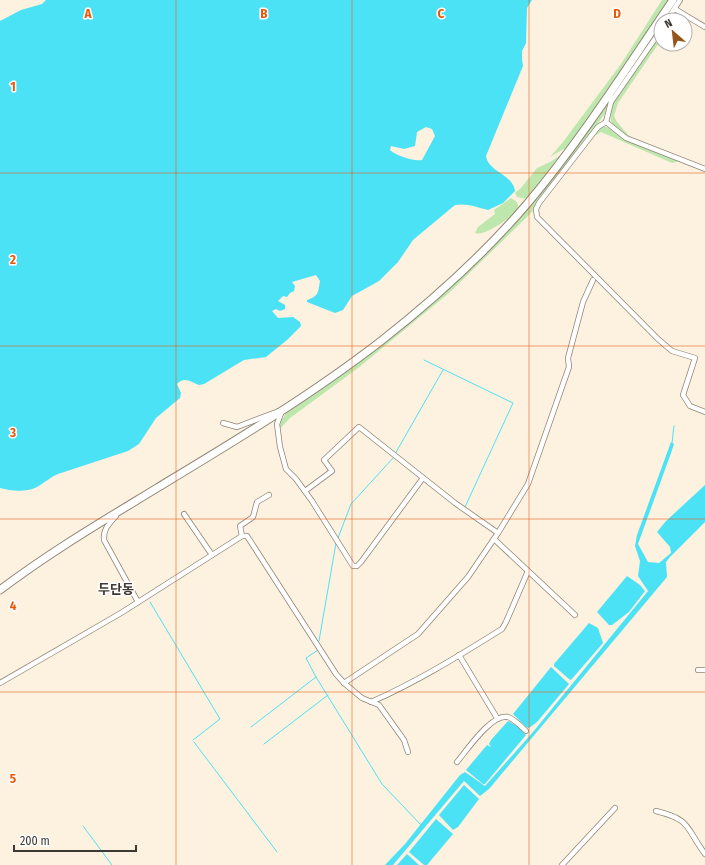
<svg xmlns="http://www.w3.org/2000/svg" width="705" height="865" font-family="'Fira Sans Condensed','Noto Sans KR',sans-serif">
  <rect width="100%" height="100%" fill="#fdf1df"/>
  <!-- green -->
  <g fill="#bee7ae">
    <path d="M662 0H670L601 103 569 146 550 157 563 142 621 64Z"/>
    <path d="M661 35V40L618 103 614 116 617 122 630 137C612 129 608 123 612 104Z"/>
    <path d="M609 99 605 113 595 128 531 213 449 293 358 368 290 418 278 431 279 424 288 410 351 367 406 325 484 253Z"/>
    <path d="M602 126C610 127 612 131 618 135 636 147 660 153 679 161L672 163 601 132 594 136 598 129Z"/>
    <path d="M562 154 527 199 517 197 515 193 521 188 537 168 550 162Z"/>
    <path d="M511 198 517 202 519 208C513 216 485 237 475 233L478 227 495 214 494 210Z"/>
  </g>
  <!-- water -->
  <g fill="#4ce2f6" fill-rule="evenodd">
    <path d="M46 0H532L527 8 526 43 522 51V59L523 66 486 156C488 172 513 174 515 191L503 203 488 210C476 207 467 203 455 205L413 240 398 262 379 281 352 296 343 310 335 313 307 302V300C319 296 318 292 320 281L316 275 292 282 295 286 294 291 290 293 287 297 283 296 278 301 285 305V309L280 311 276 309 272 311 278 318 293 317 300 322 301 326 287 340 266 357 244 360 204 384 199 385C191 382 184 376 177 384L181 393 180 398 156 418 139 444 128 451 58 474C49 478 43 484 35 488 26 492 10 491 0 488V21L21 10 42 4ZM426 127 432 129 435 136 422 160C414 162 395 155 390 150L391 146 404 149 415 146 417 132Z"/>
    <path d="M671 442 674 444 671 453 638 544 648 562 659 563 671 553 670 547 657 532 666 521 705 485V522L670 557 666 562 667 577 489 789 480 796 464 781 393 865H385L405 844 460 775 465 772 485 786 533 732 648 591 638 576 640 561 635 546 637 535Z"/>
    <path d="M627 576 640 585 645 591 629 612 612 625H609L597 612Z"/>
    <path d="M589 623 598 628 603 643 571 680 569 679 554 666V664Z"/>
    <path d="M551 667 569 684 537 722 529 728 526 727 513 714Z"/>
    <path d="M508 721 517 726 526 735 485 784H483L466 770 487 745 491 747 489 744 491 740Z"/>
    <path d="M464 785 479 799 458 827 453 830 439 815Z"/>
    <path d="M436 819 453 834 427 865H424L409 852Z"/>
    <path d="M407 854 419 865H397Z"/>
  </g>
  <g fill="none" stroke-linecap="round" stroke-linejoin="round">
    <!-- stream -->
    <g stroke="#4ce2f6" stroke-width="1">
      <path d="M424 360 513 403 465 507"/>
      <path d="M672 443 674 426"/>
      <path d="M395 454 443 370"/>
      <path d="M338 538 351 504 394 457"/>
      <path d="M150 602 220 719 193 740"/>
      <path d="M319 641 336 543"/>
      <path d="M318 650 306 658 316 677 382 784 421 825"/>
      <path d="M251 727 316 677"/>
      <path d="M194 742 277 852"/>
      <path d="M264 744 328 695"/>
      <path d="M83 826 112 865"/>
    </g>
    <!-- street casing -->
    <g stroke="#908575" stroke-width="6">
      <g id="street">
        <path d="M675 9 705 27"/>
        <path d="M667 20 680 0"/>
        <path d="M610 93 611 102 606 122 626 138 705 169"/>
        <path d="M611 102 661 30"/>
        <path d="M606 122 598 127 539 203 536 209 537 217 658 339 672 351 695 358 683 395 690 406 705 412"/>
        <path d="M282 411 277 424 280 447 286 469 296 479 312 501 353 566H357L361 562 423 478"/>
        <path d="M223 423 237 427 279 411"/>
        <path d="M305 491 332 471 324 460 359 427 455 503 498 533"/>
        <path d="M184 514 212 555"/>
        <path d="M116 516C109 524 103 529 104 540L138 602"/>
        <path d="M242 536 240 526 253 517 257 502 269 495"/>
        <path d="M494 539 575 615"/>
        <path d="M459 655 497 718"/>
        <path d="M698 670H705"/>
        <path d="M0 683 121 613 242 536H247L336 674 344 683 362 698 379 705 404 740 408 752"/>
        <path d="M344 683 418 634 468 577 498 533 528 484 569 367 568 358 583 302 593 280"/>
        <path d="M371 702C417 682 460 655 502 629L506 622 528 571"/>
        <path d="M457 762C467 750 492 713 508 717 514 719 521 726 526 731"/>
        <path d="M656 811C692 820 685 827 705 854"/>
        <path d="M562 865 615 808"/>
      </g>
    </g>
    <!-- secondary casing -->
    <g stroke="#908575" stroke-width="9">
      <path id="secondary" d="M0 590C50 552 103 521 157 488 233 442 310 396 381 341 432 301 485 253 527 204 581 140 626 69 673 0"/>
    </g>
    <!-- street -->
    <use href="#street" stroke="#fff" stroke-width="4.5"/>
    <!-- secondary -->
    <use href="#secondary" stroke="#fff" stroke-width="7"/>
  </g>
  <!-- grid -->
  <path fill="none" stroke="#e8590c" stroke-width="1" stroke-opacity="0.55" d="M176 0V865M352 0V865M529 0V865M0 173H705M0 346H705M0 519H705M0 692H705"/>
  <g text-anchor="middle" stroke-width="3" stroke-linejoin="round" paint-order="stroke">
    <!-- quarter labels -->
    <g font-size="13" font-weight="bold" fill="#3d3831" stroke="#fff">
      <text x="116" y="594">두단동</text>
    </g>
  </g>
  <g font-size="13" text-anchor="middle" font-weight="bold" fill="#e8590c" stroke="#fff" stroke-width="3" stroke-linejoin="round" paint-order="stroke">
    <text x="88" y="18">A</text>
    <text x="264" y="18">B</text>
    <text x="441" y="18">C</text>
    <text x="617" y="18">D</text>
    <text x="13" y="91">1</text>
    <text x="13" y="264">2</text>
    <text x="13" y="437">3</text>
    <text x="13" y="610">4</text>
    <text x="13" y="783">5</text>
  </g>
  <!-- north arrow -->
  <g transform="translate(673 32) rotate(332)"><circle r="19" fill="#ffffff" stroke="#b1afad"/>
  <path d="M0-3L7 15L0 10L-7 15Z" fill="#94561c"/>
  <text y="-6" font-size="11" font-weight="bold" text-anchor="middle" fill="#3d3831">N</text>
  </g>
  <!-- scale -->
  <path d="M14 845v6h122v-6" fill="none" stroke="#3d3831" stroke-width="2"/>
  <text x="20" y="845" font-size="12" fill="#3d3831" stroke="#ffffff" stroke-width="3" paint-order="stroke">200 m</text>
</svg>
